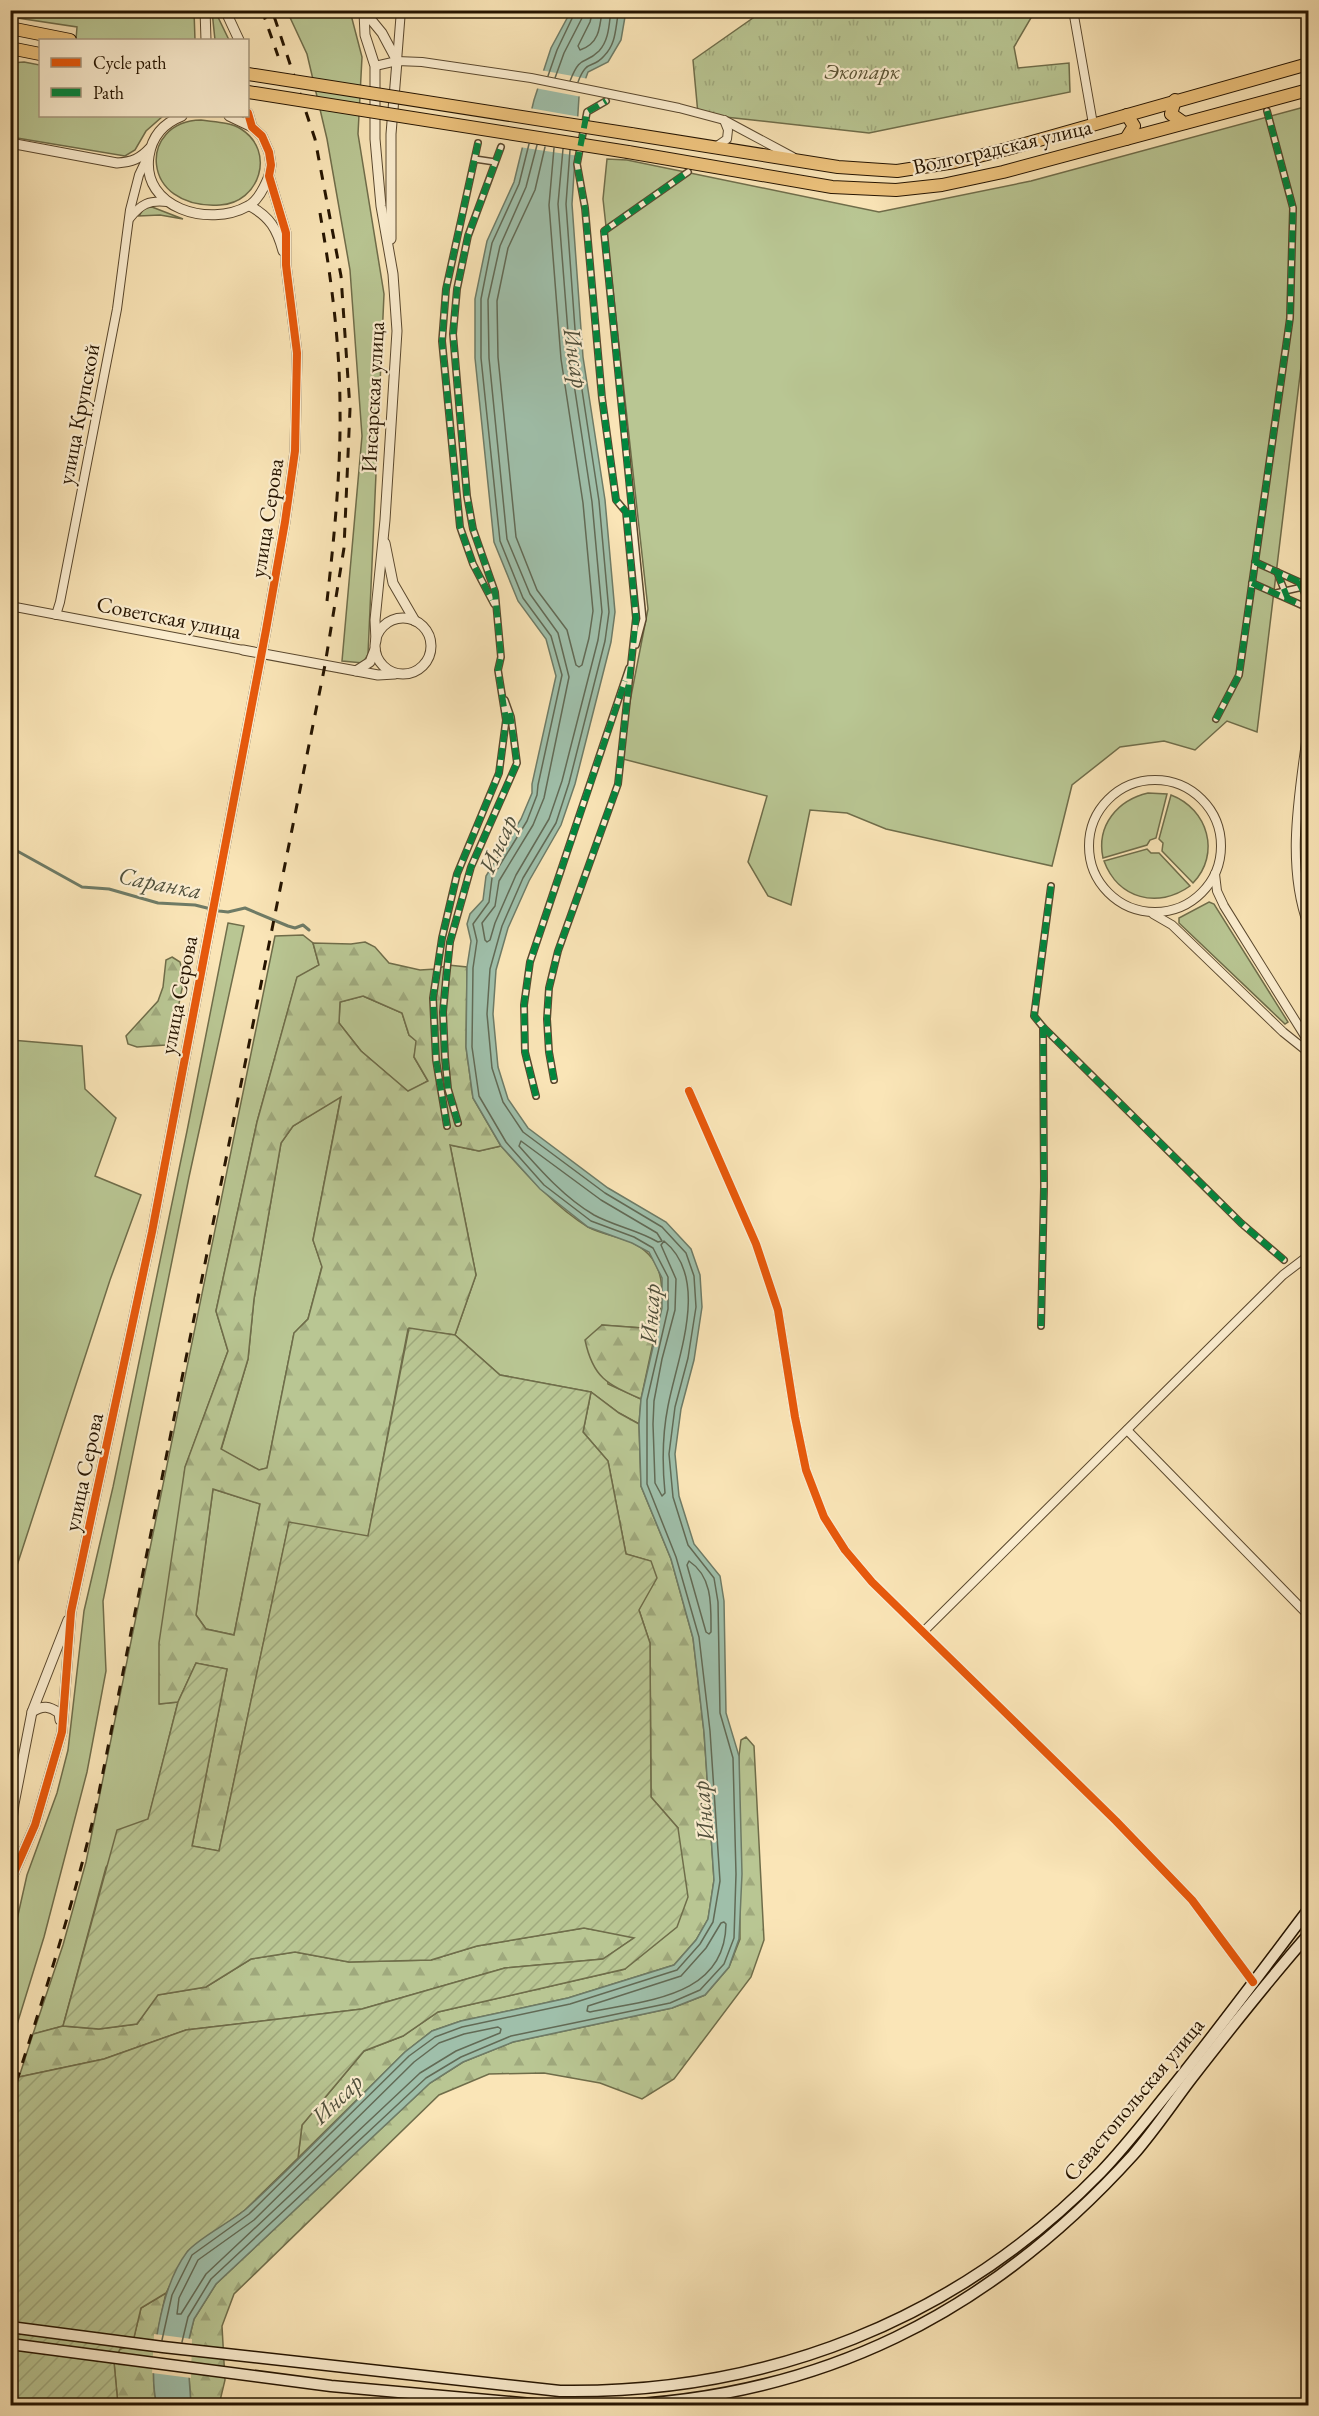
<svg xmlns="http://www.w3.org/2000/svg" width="1319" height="2416" font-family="'EB Garamond',serif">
  <defs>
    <pattern id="forest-firs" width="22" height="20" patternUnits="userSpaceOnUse" patternTransform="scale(1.5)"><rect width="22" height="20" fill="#b9c693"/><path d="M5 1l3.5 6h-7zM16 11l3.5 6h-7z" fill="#9fa97d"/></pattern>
    <pattern id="park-tufts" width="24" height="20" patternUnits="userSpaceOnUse" patternTransform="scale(1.5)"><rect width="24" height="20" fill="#b9c693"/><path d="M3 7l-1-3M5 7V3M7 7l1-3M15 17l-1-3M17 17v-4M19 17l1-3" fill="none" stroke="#9fa97d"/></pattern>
    <pattern id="garden-furrows" width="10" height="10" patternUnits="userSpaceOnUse" patternTransform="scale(1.5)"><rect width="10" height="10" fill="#b9c693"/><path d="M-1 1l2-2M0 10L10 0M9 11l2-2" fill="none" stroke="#9fa97d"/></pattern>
  </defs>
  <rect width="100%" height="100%" fill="#fae5b7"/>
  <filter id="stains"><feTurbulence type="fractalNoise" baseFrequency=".00333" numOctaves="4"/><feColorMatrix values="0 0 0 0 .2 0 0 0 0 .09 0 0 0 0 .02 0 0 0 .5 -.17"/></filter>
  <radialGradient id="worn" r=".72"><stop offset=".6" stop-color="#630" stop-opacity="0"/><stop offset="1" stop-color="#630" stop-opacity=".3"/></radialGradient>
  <!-- grass -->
  <g fill="#b9c693" stroke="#6f6d4a" stroke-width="1.5">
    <path d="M10 11H194L195 40H76L77 27 11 17Z"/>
    <path d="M212 11H215L229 40H215Z"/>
    <path d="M287 11H350L362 57 358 134 384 294 368 654 363 663 342 661 362 436 350 270 327 139 307 54Z"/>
    <path d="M24 62 40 65V116H163L146 131 135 150 125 156 17 138 11 135V63Z"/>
    <path d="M1308 106V342H1304L1257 732 1227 721 1195 750 1164 741 1120 747 1072 785 1052 866 886 829 847 813 810 810 791 905 768 896 748 862 767 796 619 758 648 609 603 199 607 159 627 160 879 212 1031 181Z"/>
    <path d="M201 120C214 122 230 122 241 129 276 151 260 203 220 205 139 210 138 121 201 120Z"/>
    <path d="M152 207 183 219 160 215 139 216 144 208Z"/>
    <path d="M1148 793 1167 794 1156 838 1150 840 1147 845 1103 858C1096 825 1118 800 1148 793Z"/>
    <path d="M1171 795C1208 809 1221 854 1193 883L1162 851 1163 843 1159 839Z"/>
    <path d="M1147 849 1151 853H1159L1190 886C1158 909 1118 899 1104 861Z"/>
    <path d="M1209 902 1214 904 1288 1022 1285 1024 1179 923V918Z"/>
    <path d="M228 923 244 926 189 1177 103 1601 106 1671 87 1772 44 1937 11 2044V1946L27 1875 57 1793 68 1750 84 1611 113 1487 187 1131Z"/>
    <path d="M303 935 313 943 319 965 297 978 257 1122 216 1311 228 1351 185 1468 160 1704 178 1702 148 1820 106 1867 63 2026 33 2034 63 1945 86 1862 275 936Z"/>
    <path d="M363 996 402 1013 409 1035 417 1041 414 1057 428 1081 408 1092 361 1051 339 1023 340 1002Z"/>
    <path d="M11 1040 82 1046 85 1089 116 1118 95 1176 141 1195 110 1280 11 1584Z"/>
    <path d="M341 1096 313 1240 322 1266 308 1319 294 1333 267 1468 259 1470 221 1450 248 1359 254 1299 281 1143 293 1126Z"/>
    <path d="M450 1145 479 1151 501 1146C525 1173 556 1208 588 1227 601 1234 617 1236 631 1242 668 1259 665 1295 656 1329L602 1325 608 1384 641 1399 639 1424 619 1413 591 1392 500 1375 455 1335 476 1275Z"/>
    <path d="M213 1489 260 1504 234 1635 206 1629 196 1615Z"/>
  </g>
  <!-- forest -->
  <g fill="url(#forest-firs)" stroke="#6f6d4a" stroke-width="1.5" fill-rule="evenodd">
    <path d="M365 942 375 947 389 963 420 970 436 969 448 965 467 967 466 1047 473 1098 501 1146 479 1151 450 1145 476 1275 455 1335 408 1329 368 1537 289 1523 219 1851 192 1846 227 1669 196 1663 178 1702 159 1704V1643L185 1467 228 1351 216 1311 257 1122 297 977 319 965 313 943 351 944ZM363 996 402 1013 409 1035 416 1041 414 1057 428 1081 408 1091 361 1051 339 1023 340 1002ZM341 1097 313 1240 322 1267 308 1319 294 1333 267 1468 259 1470 221 1449 248 1359 254 1299 281 1143 293 1126ZM213 1489 260 1504 234 1635 206 1629 196 1615Z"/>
    <path d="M172 957 180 962 184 979 172 1038 166 1045 137 1047 128 1044 126 1036 158 1001 163 987 166 960Z"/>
    <path d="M602 1325 656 1329 641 1399C607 1384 593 1378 585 1340Z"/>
    <path d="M591 1392 619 1413 639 1424 641 1486 671 1559 693 1638 704 1732 714 1880 708 1919 696 1940 674 1965 568 1998 461 2021 432 2031 405 2052 298 2158 302 2125 364 2051 403 2036 438 2012 625 1969 678 1828 651 1797 650 1643 639 1610 650 1561 626 1554 608 1461 583 1432Z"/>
    <path d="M746 1737 754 1746 764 1940 751 1977 674 2079 642 2099 600 2083 544 2073 489 2074 439 2095 234 2294 222 2326 225 2380 219 2405 191 2406 187 2347 194 2319 216 2284 430 2083 463 2062 513 2042 672 2008 705 1995 729 1967 740 1939 739 1756 741 1740Z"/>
    <path d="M584 1928 635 1937 603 1959 505 1968 362 2009 186 2030 104 2059 19 2077 33 2034 63 2026 99 2029 137 2024 157 1995 206 1987 251 1959 295 1952 349 1962 431 1960 477 1946Z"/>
    <path d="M166 2293C158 2329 148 2369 157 2405H118L114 2362 120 2349 132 2345 141 2308Z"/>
  </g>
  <!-- park -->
  <path fill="url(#park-tufts)" stroke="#6f6d4a" stroke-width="1.5" d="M763 11H1035L1014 47 1018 68 1069 63 1070 92 869 133 698 114 693 60Z"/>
  <!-- garden -->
  <path fill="url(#garden-furrows)" stroke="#6f6d4a" stroke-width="1.5" d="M409 1328 455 1335 500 1375 591 1392 583 1432 608 1461 626 1554 651 1561 657 1578 639 1610 650 1643 651 1797 678 1828 688 1897 677 1927 625 1969 438 2012 403 2036 364 2051 302 2125 298 2158 245 2210 188 2251 166 2293 141 2308 132 2346 120 2349 114 2362 118 2405 11 2406 10 2104 19 2077 104 2059 186 2030 362 2009 505 1968 603 1959 634 1938 584 1928 477 1946 431 1960 349 1962 295 1952 251 1959 206 1987 158 1995 137 2024 99 2029 63 2026 117 1830 148 1819 178 1702 196 1663 227 1669 192 1846 219 1851 289 1522 368 1536Z"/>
  <!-- water -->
  <path fill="#9fbfaa" stroke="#6e7b66" stroke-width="1.5" d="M571 11H626L621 40 608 62 588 72 579 97 572 204 583 357 605 500 615 612 611 642 575 784 561 825 529 881 508 928 496 970 493 1014 498 1067 508 1099 528 1128 608 1188 666 1222 691 1249 700 1275 702 1307 694 1360 681 1409 675 1454 679 1496 694 1544 720 1576 724 1601 726 1713 739 1756 742 1874 739 1939 729 1967 705 1995 672 2008 513 2042 463 2062 430 2083 216 2284 194 2319 187 2347 191 2405 157 2406C147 2365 161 2286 187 2252 198 2238 231 2222 246 2209 301 2159 352 2104 405 2052L432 2031 461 2021 568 1998 674 1965 696 1940 708 1919 714 1880 704 1732 693 1638 671 1559 641 1486 639 1424 641 1399 662 1308V1278L649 1252 632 1243 588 1227 540 1189 501 1146 473 1098 466 1047 467 967 471 941 467 924 470 914 483 900 486 876 521 819 532 793V784L556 676 546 639 518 601 494 542 475 358V299L487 241 514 182 534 100 551 48Z"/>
  <!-- pier -->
  <g fill="#fae5b7">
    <path d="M540 70 589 79 582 97 535 88Z"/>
    <path d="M529 108 581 117 579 156 519 147Z"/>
    <path d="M154 2334 192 2339 191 2378 152 2373Z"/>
  </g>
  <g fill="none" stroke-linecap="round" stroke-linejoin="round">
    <!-- shore -->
    <g stroke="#626a55" stroke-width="1.5">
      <path d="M593 10 590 22 578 46 580 50C599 44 600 28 602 10"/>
      <path d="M548 76 557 50 576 10"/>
      <path d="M555 78 564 53 582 18 584 10"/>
      <path d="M570 81C581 53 584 66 599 51 609 40 609 25 611 10"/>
      <path d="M578 82C587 58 592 70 604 56 617 43 615 27 619 10"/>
      <path d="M537 145 526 187 500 246 488 300 489 358 507 539 530 594 558 633 569 677 544 798 533 825 499 881 495 906 482 923 485 940 487 942 490 940 495 923 516 875 549 819 562 781 598 640 602 612 592 502 570 358 558 204 563 149"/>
      <path d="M545 147 535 190 508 248 497 301 498 357 516 537 537 590 567 630 576 665 579 667 582 665 589 638 593 611 583 503 561 359 549 205 554 148"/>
      <path d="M521 1141 601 1200 657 1233 662 1241 658 1242C638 1230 614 1226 594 1215 565 1198 541 1171 519 1146Z"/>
      <path d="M664 1241C711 1279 677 1358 668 1406 662 1436 662 1463 665 1493L662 1496 655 1483 653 1424 654 1401 662 1359 675 1310 676 1279 661 1245Z"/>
      <path d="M689 1561C713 1577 711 1606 711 1632L709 1634 706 1632 687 1565Z"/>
      <path d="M724 1922 726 1924C725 1998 645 2000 590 2012L587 2011 588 2006 681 1976 706 1948 721 1923Z"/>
      <path d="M498 2027 501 2029 500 2033 456 2051 420 2073 206 2274 181 2314H177L179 2298 198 2260 254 2220 414 2062 439 2043 464 2034Z"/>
      <path d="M162 2340 172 2295 192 2255 249 2214 409 2056 435 2037 462 2027 570 2004 677 1970 700 1944 713 1922 720 1881 710 1731 699 1637 676 1557 647 1484V1400L668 1309V1277L653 1248 634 1237 591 1221 544 1185 506 1142 479 1096 472 1047 473 968 477 941 473 924 489 902 492 878 527 821 537 795 538 785 562 675 551 636 523 598 500 541 481 358V299L492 243 519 184 529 144"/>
      <path d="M182 2342 188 2317 211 2279 426 2078 461 2057 511 2036 670 2003 700 1990 724 1964 734 1938 736 1874 733 1758 720 1713 718 1602 714 1578 688 1545 673 1497 669 1454 675 1407 688 1358 696 1307 694 1276 686 1253 662 1227 605 1193 523 1132 503 1102 492 1068 487 1014 490 969 502 926 523 878 556 823 569 783 605 641 609 612 599 501 577 357 566 204 570 150"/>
    </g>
    <!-- stream -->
    <path stroke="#6e7b66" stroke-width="3" d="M10 847 82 887 109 889 158 903 195 905 219 911 228 912 245 908 288 926 295 928 303 925 309 930"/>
    <!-- pedestrian casing -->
    <g stroke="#5a482e" stroke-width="8">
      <g id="pedestrian">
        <path d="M478 143 446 289 442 341 460 527 473 564 494 604"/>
        <path d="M475 159 495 162"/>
        <path d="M1255 562 1308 586"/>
        <path d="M1277 572 1285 592"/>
        <path d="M1252 583 1308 608"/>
        <path d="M1301 585 1308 601"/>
        <path d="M1276 593 1307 586"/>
        <path d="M636 645 643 619 604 231 688 172"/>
        <path d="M1216 719 1239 675 1290 318 1293 208 1267 111"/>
        <path d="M1043 1027 1241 1223 1284 1260"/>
        <path d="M554 1080 549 1052 547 1019 549 988 558 951 618 784 636 618 626 512 616 500 602 398 585 208 577 164 587 112 606 101"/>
        <path d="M536 1096 525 1052 524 1005 530 962 629 668"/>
        <path d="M458 1123 448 1089 445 1058 443 1012 446 979 450 942 471 867 517 763 511 717 505 700"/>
        <path d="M447 1126 436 1060 433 998 442 938 457 874 499 773 506 720 498 670 501 657 495 592 473 529 467 496 453 334 457 289 468 236 501 147"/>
        <path d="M1041 1326 1044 1187 1043 1027 1034 1016 1051 886"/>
      </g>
    </g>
    <!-- minor casing -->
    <g stroke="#5a482e" stroke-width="10">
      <g id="minor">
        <path d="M1073 10 1093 124"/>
        <path d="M397 61 401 10"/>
        <path d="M375 66 397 61 422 62 531 78 679 108 724 120 793 157"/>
        <path d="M717 146 727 139 728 130 724 120"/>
        <path d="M130 218C141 204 149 200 167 202"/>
        <path d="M10 606 243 650"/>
        <path d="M56 615 60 602 117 309 130 210 139 175 148 156"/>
        <path d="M1308 727C1300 791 1285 862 1308 925"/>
        <circle cx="1155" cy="846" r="66"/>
        <path d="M1215 874 1217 891 1224 906 1308 1041"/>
        <path d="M1153 914 1172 925 1283 1032 1308 1052"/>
        <path d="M689 1091 756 1244 778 1310 795 1417 806 1470 824 1517 845 1550 872 1582 1116 1821 1192 1900 1253 1982"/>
        <path d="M1127 1430 1308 1615"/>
        <path d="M923 1632 1283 1275 1308 1256"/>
      </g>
    </g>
    <!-- tertiary casing -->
    <g stroke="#5a482e" stroke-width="11">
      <g id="tertiary">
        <path d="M205 10 206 40"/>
        <path d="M225 10 239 40"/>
        <path d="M364 11 382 33 397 61 391 134V239"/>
        <path d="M364 12 365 35 375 66V139L381 206 393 274 397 331 385 520 375 620 376 641"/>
        <path d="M182 116C164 123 152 136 149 156 141 208 209 228 248 206 258 201 265 186 269 176"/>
        <path d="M229 116 252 127"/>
        <path d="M10 143 117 163C132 162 140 159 150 148"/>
        <path d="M250 206C270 217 277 229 283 251"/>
        <path d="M385 543 393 583 415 621"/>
        <circle cx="403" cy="646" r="28"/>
        <path d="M243 650 378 675 395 674"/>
        <path d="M356 671 370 662 375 649"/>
        <path d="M32 1712C43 1705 49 1706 59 1713L60 1720"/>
        <path d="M10 1837 14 1804 32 1712 68 1620"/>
        <path d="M10 1882 35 1825 62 1732 71 1612 152 1232 266 630 285 522 295 451 297 353 286 265V233L269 176 271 165 269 152 262 136 252 127 248 113"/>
      </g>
    </g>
    <!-- secondary casing -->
    <g stroke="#251400" stroke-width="13">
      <g id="secondary">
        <path d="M10 2327 163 2347 560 2391C767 2394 956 2321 1101 2172 1126 2146 1148 2117 1171 2089 1218 2030 1263 1970 1308 1910"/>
        <path d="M10 2344 331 2386 554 2406"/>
        <path d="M604 2406C820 2399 989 2314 1133 2155 1154 2131 1172 2104 1191 2079 1229 2030 1267 1982 1308 1935"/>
      </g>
    </g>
    <!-- primary casing -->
    <g stroke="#251400" stroke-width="14">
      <g id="primary">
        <path d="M10 28 70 40"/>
        <path d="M10 48 40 54"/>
        <path d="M1175 100 1171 114 1184 123"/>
        <path d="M631 134 838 167 897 171 955 162 1007 149 1308 64"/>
        <path d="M1126 139 1134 126 1127 115"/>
        <path d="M628 152 832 187 896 190 942 185 1003 172 1308 90"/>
      </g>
    </g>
    <!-- pedestrian -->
    <use href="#pedestrian" stroke="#fceed0" stroke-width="5"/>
    <!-- minor -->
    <use href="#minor" stroke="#fceed0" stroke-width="8"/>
    <!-- tertiary -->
    <use href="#tertiary" stroke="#fceed0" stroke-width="9"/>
    <!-- secondary -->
    <use href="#secondary" stroke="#fceed0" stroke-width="10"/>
    <!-- primary -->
    <use href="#primary" stroke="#edc27c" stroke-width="12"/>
    <!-- rail -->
    <g stroke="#251400" stroke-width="3" stroke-dasharray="10 10" stroke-linecap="butt">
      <path d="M262 10 278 56"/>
      <path d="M320 213C331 277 340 343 340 408 341 470 334 539 327 601"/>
      <path d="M10 2101C42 2003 73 1906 96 1807L325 665 344 548 350 409 341 276 315 139 272 10"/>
    </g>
    <!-- primary-bridge casing -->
    <g stroke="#251400" stroke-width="14" stroke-linecap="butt">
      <g id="primary-bridge">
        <path d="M248 74 631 134"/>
        <path d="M248 92 628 152"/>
      </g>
    </g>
    <!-- primary-bridge -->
    <use href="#primary-bridge" stroke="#edc27c" stroke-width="12"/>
    <!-- quiet -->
    <g stroke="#00873e" stroke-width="6" stroke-dasharray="12 6" stroke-linecap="butt">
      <path d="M478 143 446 289 442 341 460 527 473 564 492 600"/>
      <path d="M633 522 604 231 688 172"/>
      <path d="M1255 562 1308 586"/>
      <path d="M1277 572 1288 599"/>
      <path d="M1298 581 1308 601"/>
      <path d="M1252 583 1308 608"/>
      <path d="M1216 719 1239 675 1290 318 1293 208 1267 111"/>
      <path d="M1043 1027 1241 1223 1284 1260"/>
      <path d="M554 1080 549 1052 547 1019 549 988 558 951 618 784 636 618 626 512 616 500 602 398 585 208 577 164 587 112 606 101"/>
      <path d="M536 1096 525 1052 524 1005 530 962 625 681"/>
      <path d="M458 1123 448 1089 445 1058 443 1012 450 942 471 867 517 763 510 713"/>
      <path d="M447 1126 436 1060 433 998 442 938 457 874 499 773 506 720 498 670 501 657 495 592 473 529 467 496 453 334 457 289 468 236 501 147"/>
      <path d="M1041 1326 1044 1187 1043 1027 1034 1016 1051 886"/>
    </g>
    <!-- cycleway casing -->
    <g stroke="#fceed0" stroke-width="11">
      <g id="cycleway">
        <path d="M689 1091 756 1244 778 1310 795 1417 806 1470 824 1517 845 1550 872 1582 1116 1821 1192 1900 1253 1982"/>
        <path d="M10 1882 35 1825 62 1732 71 1612 152 1232 266 630 285 522 295 451 297 353 286 265V233L269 176 271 165 269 152 262 136 252 127 248 113"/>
      </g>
    </g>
    <!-- cycleway -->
    <use href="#cycleway" stroke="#e8590c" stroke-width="8"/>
  </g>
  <g text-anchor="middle" stroke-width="4.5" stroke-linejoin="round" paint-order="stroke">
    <!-- park labels -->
    <g font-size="22" font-style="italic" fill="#595233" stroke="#fceed0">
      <text x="862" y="79">Экопарк</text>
    </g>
    <!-- street labels -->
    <g font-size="22" fill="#251400" stroke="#fceed0">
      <text transform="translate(1002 146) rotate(-13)" y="8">Волгоградская улица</text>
      <text transform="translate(372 397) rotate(-87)" y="8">Инсарская улица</text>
      <text transform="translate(78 414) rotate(-79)" y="8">улица Крупской</text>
      <text transform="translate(266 518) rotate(-81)" y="8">улица Серова</text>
      <text transform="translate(169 617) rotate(11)" y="8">Советская улица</text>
      <text transform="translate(178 995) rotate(-79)" y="8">улица Серова</text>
      <text transform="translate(83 1472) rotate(-78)" y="8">улица Серова</text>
      <text transform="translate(1133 2099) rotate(-50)" y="8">Севастопольская улица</text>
    </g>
    <!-- water labels -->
    <g font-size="24" font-style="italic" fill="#50503c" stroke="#fceed0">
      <text transform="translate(576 358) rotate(81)" y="8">Инсар</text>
      <text transform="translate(498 844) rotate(-66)" y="8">Инсар</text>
      <text transform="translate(160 883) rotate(11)" y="8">Саранка</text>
      <text transform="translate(650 1314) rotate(-86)" y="8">Инсар</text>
      <text transform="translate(703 1811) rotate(-96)" y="8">Инсар</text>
      <text transform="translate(337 2099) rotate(-44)" y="8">Инсар</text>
    </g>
  </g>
  <!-- margin -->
  <rect width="1319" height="2416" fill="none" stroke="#fae5b7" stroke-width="36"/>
  <rect x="12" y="12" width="1295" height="2392" fill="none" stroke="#251400" stroke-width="3"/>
  <rect x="18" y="18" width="1283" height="2380" fill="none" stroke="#251400" stroke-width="1.5"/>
  <!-- legend -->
  <rect x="39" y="39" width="210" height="78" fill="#fceed0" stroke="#a6977d" stroke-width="1.5"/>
  <rect x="51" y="58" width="30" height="9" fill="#e8590c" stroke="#a6977d" stroke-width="1.5"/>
  <text x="93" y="69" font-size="18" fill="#251400">Cycle path</text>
  <rect x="51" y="88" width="30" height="9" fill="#00873e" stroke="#a6977d" stroke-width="1.5"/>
  <text x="93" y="99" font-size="18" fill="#251400">Path</text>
  <rect width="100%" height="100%" filter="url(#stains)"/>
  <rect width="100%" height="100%" fill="url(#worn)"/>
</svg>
